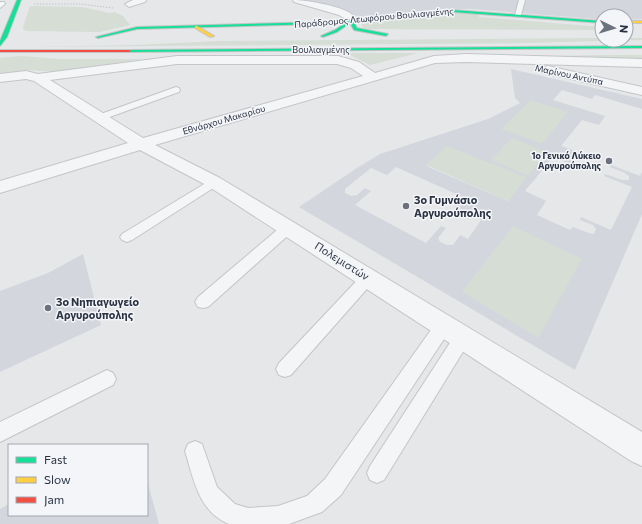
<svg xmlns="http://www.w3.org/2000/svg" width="642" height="524" font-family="Commissioner,sans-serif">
  <rect width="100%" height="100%" fill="#e5e7e9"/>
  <!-- built -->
  <g fill="#d3d6dc" fill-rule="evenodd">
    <path d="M305 0H642V19L626 20V16H602V19H596L471 9H440L363 18Z"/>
    <path d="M511 69 642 99V109L595 95 592 99 562 90 553 100 605 116 599 125 582 120 561 146 581 153 573 165 553 157 525 191 546 201 537 215 570 230 573 227 589 233 594 234 596 229 593 225 580 220 581 217 611 230 632 187 604 176 605 174 622 180H629V176L625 173 610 167 611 165 640 176 642 172V214L575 370 299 207 357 168 380 154 488 119 520 103 515 98ZM426 166 526 177 508 201ZM396 167 463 197 454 207 481 220 468 239 460 235 453 245H447L440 242 438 238 446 228 441 226 426 243 355 205 371 191 365 188 357 195 351 196 345 193V189L371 168 387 175Z"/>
    <path d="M83 254 101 325 0 372V291L48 273Z"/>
    <path d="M147 480 159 524H0V509L9 504V515H147Z"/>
  </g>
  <!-- green -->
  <g fill="#d5ddd5">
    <path d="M30 6 82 7 110 13 114 12 123 16 130 25 100 32 28 31 24 30 23 27Z"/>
    <path d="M478 13 479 17 602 27V30L367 29 362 27V24L368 22 424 14Z"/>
    <path d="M602 38V40H626V38H642V40L526 43 27 47 135 45 219 41Z"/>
    <path d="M346 53H418L370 65Z"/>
    <path d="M602 55H642V62L503 57Z"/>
    <path d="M21 56 59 59H141L57 72 29 70 0 74V58Z"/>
    <path d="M531 100 568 112 542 144 501 129Z"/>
    <path d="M512 138 547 152 528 176 491 160Z"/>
    <path d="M447 146 526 177 508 201 426 165Z"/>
    <path d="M513 226 582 259 538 338 462 292Z"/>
  </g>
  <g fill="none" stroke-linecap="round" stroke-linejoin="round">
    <!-- lane casing -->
    <g stroke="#c3c5c7" stroke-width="2">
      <g id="lane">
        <path d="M519 0H525L521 15 518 17 515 15Z"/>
        <path d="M176 87 179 88 180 90 179 92 104 119 101 120 96 117 98 115Z"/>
        <path d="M214 178 218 179 220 182 218 185 132 240 127 242 122 240 120 237 122 234Z"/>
        <path d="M288 223 293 225 294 228 293 231 208 307 203 308 198 307 195 302 198 297 283 225Z"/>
        <path d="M368 272 373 274 375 278 373 282 291 375 285 377 279 375 276 369 279 363 363 274Z"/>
        <path d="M444 318 450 320 452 325 450 330 341 495 322 512 289 524H229C198 511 194 480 185 451L188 444 195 441 202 444 217 487 235 504 248 508 278 506 307 496 325 479 438 320Z"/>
        <path d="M463 330 469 332 471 337 469 342 384 480 377 483 370 480 367 473 370 466 457 332Z"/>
        <path d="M107 370 113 373 116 379 113 385 0 442V422Z"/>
      </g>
    </g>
    <!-- street casing -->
    <g stroke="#c3c5c7" stroke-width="2">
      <g id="street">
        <path d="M133 0H146L145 2 129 7 125 4Z"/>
        <path d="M293 0C306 0 340 6 350 13 353 15 354 18 356 21L354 23H348L344 18 339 15 294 2Z"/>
        <path d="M0 2H4L5 4 0 8Z"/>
        <path d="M466 54 642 59V67L466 62 435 63 155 145 220 178 642 432V466L631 461 208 186 140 150 0 193V181L128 143 34 81 26 79 0 82V74L26 71 38 74 177 56H338L359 62 375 73 434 56ZM177 64H337L351 68 363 76 143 138 50 80Z"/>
        <path d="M548 66 642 87V95L544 73 542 70 544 67Z"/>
      </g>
    </g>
    <!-- fast casing -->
    <g stroke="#c3c5c7" stroke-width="2">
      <g id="fast">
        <path d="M17 0H21L7 37 0 46V41Z"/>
        <path d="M453 10 602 21V23L453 12 353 21 357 28 388 34 386 36 354 30 350 23 337 32 323 37 321 36 335 30 347 22 322 24 137 29 98 38 96 37 137 27 322 22Z"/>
        <path d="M642 46V48L129 52 127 51 129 50Z"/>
      </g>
    </g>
    <!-- slow casing -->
    <g stroke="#c3c5c7" stroke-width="2">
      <g id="slow">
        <rect x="626" y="21" width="16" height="2"/>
        <path d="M195 26H197L214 36 210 37 195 28Z"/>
      </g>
    </g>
    <!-- jam casing -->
    <g stroke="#c3c5c7" stroke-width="2">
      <path id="jam" d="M0 50H129L131 51 129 52H0Z"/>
    </g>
    <!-- path -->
    <path stroke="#c4c5c9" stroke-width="1" stroke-dasharray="1.5 1.5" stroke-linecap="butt" d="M34 4H80L113 8"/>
    <!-- lane -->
    <use href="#lane" fill="#f4f5f6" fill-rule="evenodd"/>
    <!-- street -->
    <use href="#street" fill="#f4f5f6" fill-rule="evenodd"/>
    <!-- fast -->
    <use href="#fast" fill="#16e098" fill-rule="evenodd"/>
    <!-- slow -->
    <use href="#slow" fill="#ffcf43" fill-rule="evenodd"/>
    <!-- jam -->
    <use href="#jam" fill="#f24e42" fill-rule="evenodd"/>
  </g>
  <!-- markers -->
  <g fill="#6c727d" stroke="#f3f5f8" stroke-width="1.5">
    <circle cx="609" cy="161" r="4"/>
    <circle cx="406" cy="206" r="4"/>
    <circle cx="48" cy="308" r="4"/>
  </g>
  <g text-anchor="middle" stroke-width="3" stroke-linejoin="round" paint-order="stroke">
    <!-- far-street labels -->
    <g font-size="9" fill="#2b3343" stroke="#f3f5f8">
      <text transform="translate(374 18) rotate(-5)" y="3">Παράδρομος Λεωφόρου Βουλιαγμένης</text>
      <text x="321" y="53">Βουλιαγμένης</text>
      <text transform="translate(569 75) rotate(12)" y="3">Μαρίνου Αντύπα</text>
      <text transform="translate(224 120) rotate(-16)" y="3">Εθνάρχου Μακαρίου</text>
    </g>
    <!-- far-poi labels -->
    <g font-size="9" font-weight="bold" fill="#2b3343" stroke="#f3f5f8" text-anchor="end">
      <text x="601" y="159">1ο Γενικό Λύκειο<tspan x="601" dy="10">Αργυρούπολης</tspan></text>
    </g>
    <!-- poi labels -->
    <g font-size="11" font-weight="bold" fill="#2b3343" stroke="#f3f5f8" text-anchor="start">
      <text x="414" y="204">3ο Γυμνάσιο<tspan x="414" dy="13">Αργυρούπολης</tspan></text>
      <text x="56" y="306">3ο Νηπιαγωγείο<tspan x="56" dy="13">Αργυρούπολης</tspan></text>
    </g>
    <!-- street labels -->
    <g font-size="11" fill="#2b3343" stroke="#f3f5f8">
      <text transform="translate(342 261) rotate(32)" y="4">Πολεμιστών</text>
    </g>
  </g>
  <!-- legend -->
  <rect x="8" y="444" width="140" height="72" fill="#f3f5f8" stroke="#a3a7b0"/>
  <rect x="16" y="457" width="20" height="6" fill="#16e098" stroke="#a3a7b0"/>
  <text x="44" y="464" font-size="12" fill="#2b3343">Fast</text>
  <rect x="16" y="477" width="20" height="6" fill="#ffcf43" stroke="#a3a7b0"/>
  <text x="44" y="484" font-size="12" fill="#2b3343">Slow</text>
  <rect x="16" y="497" width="20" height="6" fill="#f24e42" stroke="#a3a7b0"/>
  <text x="44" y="504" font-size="12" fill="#2b3343">Jam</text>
  <!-- north arrow -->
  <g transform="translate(614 28) rotate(95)"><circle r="19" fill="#f3f5f8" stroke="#a3a7b0"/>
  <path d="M0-3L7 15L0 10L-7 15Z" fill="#6c727d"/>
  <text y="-6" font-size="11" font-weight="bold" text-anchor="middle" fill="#2b3343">N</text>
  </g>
</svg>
